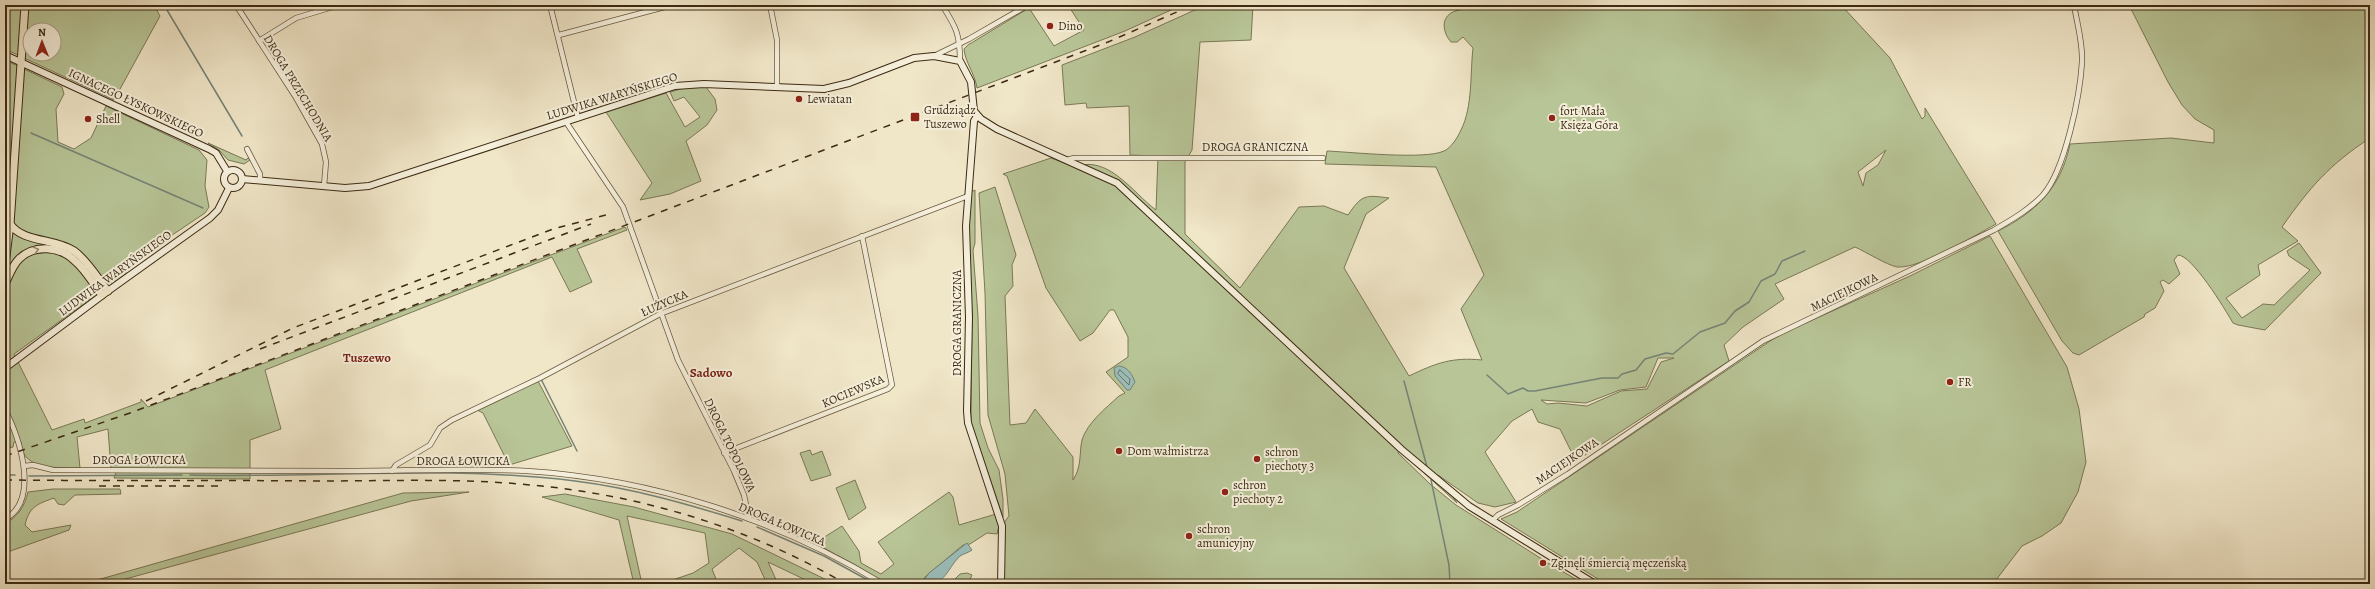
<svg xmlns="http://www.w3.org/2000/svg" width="2375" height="589" font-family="Alegreya,serif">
  <rect width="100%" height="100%" fill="#f0e6c8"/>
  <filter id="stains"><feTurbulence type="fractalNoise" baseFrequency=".005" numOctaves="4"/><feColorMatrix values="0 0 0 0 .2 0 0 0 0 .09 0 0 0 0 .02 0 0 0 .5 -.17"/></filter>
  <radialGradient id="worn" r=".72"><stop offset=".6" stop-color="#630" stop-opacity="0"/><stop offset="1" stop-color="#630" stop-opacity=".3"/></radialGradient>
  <!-- green -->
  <g fill="#b8c597" stroke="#7a7855" fill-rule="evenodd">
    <path d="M6 5H154L160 16 114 100 5 49ZM30 30H54V54H30Z"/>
    <path d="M1068 5H1182L1125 31 977 88C975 74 965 62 964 49L968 45 1029 8 1054 46 1084 30Z"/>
    <path d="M1206 5H1253L1251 40 1200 42 1192 150 1185 162V234L1240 288 1299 207 1324 206 1348 215C1362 194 1366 195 1389 198L1366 214 1344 268 1409 376C1436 363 1452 357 1482 360L1461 309 1484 275 1436 167 1325 164 1327 151C1351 152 1425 160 1444 151 1451 148 1458 137 1461 130 1473 106 1470 74 1473 48L1463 37 1457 42H1451C1444 34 1440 20 1451 13 1458 9 1463 11 1468 5H1841L1890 58 1922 119 1925 116V108L1996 224C1974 236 1920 269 1897 267 1887 265 1866 252 1855 247L1775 284 1784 299 1743 327 1724 345 1729 361 1576 461 1560 429 1538 422 1532 409 1512 421 1485 452 1516 502 1495 507 1478 503 1438 475 1457 503 1399 450 1398 453 1430 484 1456 505 1542 559 1539 564 1545 567 1548 563 1584 584H1004C1003 567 997 527 1009 516L1005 474 988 415 985 293 979 193 995 187 1016 255 1012 265 1013 286 1005 296 1010 425 1026 423 1035 409 1073 457V480C1082 467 1079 453 1082 440 1087 423 1106 408 1119 396L1125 393 1106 372 1128 357V337L1114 310H1110L1093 333 1080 341 1046 288 1007 176 1003 174 1051 158 1075 167C1108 154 1133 193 1156 210L1158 156 1130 155 1129 106 1087 108 1086 103 1065 105 1062 65 1135 37ZM1886 150 1878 165 1866 173 1863 186 1858 172ZM1658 358H1674L1661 362 1647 389 1621 391 1587 406 1558 403 1547 404 1541 400 1586 403 1620 390 1646 387Z"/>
    <path d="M2129 5H2370V138C2329 165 2310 187 2282 227L2298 241 2258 265 2260 275 2226 298 2242 318 2263 304 2274 305 2310 270 2289 256 2287 251 2299 243 2321 273 2265 330 2238 325 2233 323C2225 309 2192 255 2178 255L2174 260 2180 274 2169 284 2163 280 2160 282 2164 291 2155 308 2145 314 2144 317 2079 355 2073 353 2062 341 1998 231C2036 212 2061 188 2070 144L2171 138 2214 143V130L2195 119 2182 105 2168 82Z"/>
    <path d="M5 60 62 87 64 94 56 109 58 142 74 149 91 138 106 106 199 150 207 160 205 186 209 207 205 213 123 268 127 273 14 354 52 430 84 419 85 423 141 402V399L148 407 625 227 627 230 577 249 592 282 570 292 552 257 265 370 281 429 250 440V479L114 478 117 469H111L108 429 77 437 80 468C65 468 33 470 24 454 22 451 22 446 21 442H14L13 447 5 449Z"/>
    <path d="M688 87H706L715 99 717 110 707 125 686 141 701 181 670 194 640 200 652 183 606 112 666 93 685 127 700 117 684 97 674 101 670 92Z"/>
    <path d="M208 143 246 160 248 158 250 160 244 164 228 160 219 150Z"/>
    <path d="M975 190V243L973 250 978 316 980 423 988 448 999 470 1003 499V517L971 423 972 316 968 225 971 192Z"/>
    <path d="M1990 236 2067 367 2079 409 2086 462 2078 492 2061 523 2042 536 2022 546 1993 584H1606L1501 519 1517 512 1779 335 1910 276Z"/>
    <path d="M538 381 572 446 509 465 483 413 477 410Z"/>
    <path d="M810 450 812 455 822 451 831 475 811 481 800 453Z"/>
    <path d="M855 480 866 508 849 520 836 488Z"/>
    <path d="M53 489H120L121 494 75 495 64 505 58 504 54 498C37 504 29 507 25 525L32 532 71 525 69 530 5 553V524C18 516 24 508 28 492Z"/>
    <path d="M469 492 411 501 107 584H83L403 493Z"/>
    <path d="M949 492 953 497 959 525 996 514 999 525 997 534 987 533 970 544 963 545 925 577 921 584H888L815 543 842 526 859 551 861 563 881 574 894 564 878 542Z"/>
    <path d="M565 494 634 507 732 534 835 584H814L768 562 778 584H767L757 562 739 548 712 569 718 584H661L693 573 709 563 705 533 627 516 642 584H634L619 520 542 497Z"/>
    <path d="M967 573 972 575 968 584H950L960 574Z"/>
  </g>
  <!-- water -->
  <g fill="#9bbeba" stroke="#758377">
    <path d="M1118 366C1127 366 1132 374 1135 382L1130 390H1127L1115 376 1114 368Z"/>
    <path d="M967 543 972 550C968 553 963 554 960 556 945 571 948 584 921 584L929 573Z"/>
  </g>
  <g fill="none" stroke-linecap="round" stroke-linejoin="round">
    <!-- shore -->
    <path stroke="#6c7466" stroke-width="1" d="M1120 370 1130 379 1129 385 1118 374Z"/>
    <!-- stream -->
    <g stroke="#758377" stroke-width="1.5">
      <path d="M164 5 242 136"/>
      <path d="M5 19 7 5"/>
      <path d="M31 133 203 208"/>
      <path d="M1487 375 1508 394 1523 388 1528 391H1535L1602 378H1618L1622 374 1636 370 1645 359 1666 353 1673 354 1700 332 1725 323 1735 311 1749 302 1761 281 1775 274 1782 261 1805 251"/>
      <path d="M541 379 577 451"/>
      <path d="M1404 381 1427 467"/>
      <path d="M5 475H15"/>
      <path d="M190 475C318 478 448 465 575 481 632 488 687 504 742 521"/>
      <path d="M29 476 182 475"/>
      <path d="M1431 480 1449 565 1450 584"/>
      <path d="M757 527 824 556 875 584"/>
      <path d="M915 584 921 582"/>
    </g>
    <!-- street casing -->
    <g stroke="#695940" stroke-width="6">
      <g id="street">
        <path d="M236 5 295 96 322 144 326 162 324 186"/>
        <path d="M550 5 578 118"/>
        <path d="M770 5 777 40V87"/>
        <path d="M942 5C956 27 960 34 960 61"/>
        <path d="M559 35 672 5"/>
        <path d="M259 41 296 18 339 5"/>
        <path d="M934 56 969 39 1028 5"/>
        <path d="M566 122 623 207 678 360 734 471 744 495 749 519"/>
        <path d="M247 149 260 174V179"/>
        <path d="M1067 160 1074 158H1323"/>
        <path d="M5 410C20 437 40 501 5 519"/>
        <path d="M724 453 888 389 892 385 862 236"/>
        <path d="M24 466 33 465 53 470C150 470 247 471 344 471 405 471 466 468 527 471 652 479 777 519 883 584"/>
        <path d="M392 471 396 465 430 445 440 428 452 420 540 378 660 314 968 196"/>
        <path d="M1492 521 1498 515 1518 505 1568 474 1763 341 1994 230C2011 220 2029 210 2043 195 2065 170 2080 96 2082 62 2083 43 2077 23 2074 5"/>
      </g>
    </g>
    <!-- secondary casing -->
    <g stroke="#3c2a13" stroke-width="8">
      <g id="secondary">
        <path d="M5 55 209 149 216 153 227 171"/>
        <path d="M977 116 974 121 966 226 969 317 967 411 968 423 1002 526 1001 584"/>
        <circle cx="233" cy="179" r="9"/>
        <path d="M242 179 345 188 369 186 675 86 704 84 824 89 849 83 914 58 934 56 960 61 971 82 974 111 981 119 997 129 1117 183 1401 449 1469 506 1595 584"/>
        <path d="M5 368 108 291 210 218 218 210 229 188"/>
      </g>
    </g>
    <!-- primary casing -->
    <g stroke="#3c2a13" stroke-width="9">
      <g id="primary">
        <path d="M10 224C23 243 55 238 74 251 88 261 97 278 108 291"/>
        <path d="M5 264 10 224 25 5"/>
        <path d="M5 284C9 276 12 266 19 259 34 244 60 246 75 261 86 270 93 284 102 295"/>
      </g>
    </g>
    <!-- street -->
    <use href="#street" stroke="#f5efdb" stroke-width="4.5"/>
    <!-- secondary -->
    <use href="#secondary" stroke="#f5efdb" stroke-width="6"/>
    <!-- primary -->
    <use href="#primary" stroke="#f0e6c8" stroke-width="7"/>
    <!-- rail -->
    <g stroke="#3c2a13" stroke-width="1.5" stroke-dasharray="7 7" stroke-linecap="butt">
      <path d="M260 349 591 224"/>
      <path d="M146 401 293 328 553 229 606 215"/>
      <path d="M5 456 130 413 969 95 1108 42 1193 5"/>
      <path d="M5 480C110 481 215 480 320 481 390 481 461 478 531 485 642 495 750 528 846 584"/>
      <path d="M99 486H220"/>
    </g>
  </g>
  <!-- one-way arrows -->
  <defs><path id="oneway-chevron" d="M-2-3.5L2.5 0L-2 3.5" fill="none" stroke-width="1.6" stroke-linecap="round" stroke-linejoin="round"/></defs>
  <use stroke="#96886e" href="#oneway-chevron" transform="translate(36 250) rotate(-15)"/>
  <!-- markers -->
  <g fill="#8f2418" stroke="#f5efdb" stroke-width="1.5">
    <circle cx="1050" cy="26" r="4"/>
    <circle cx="799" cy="99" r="4"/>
    <rect x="910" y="112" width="10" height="10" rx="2"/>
    <circle cx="1552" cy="118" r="4"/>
    <circle cx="88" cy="119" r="4"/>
    <circle cx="1950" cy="382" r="4"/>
    <circle cx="1119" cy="451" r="4"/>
    <circle cx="1257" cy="459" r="4"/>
    <circle cx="1225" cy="492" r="4"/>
    <circle cx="1189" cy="536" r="4"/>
    <circle cx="1543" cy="563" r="4"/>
  </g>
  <g text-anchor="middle" stroke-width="4" stroke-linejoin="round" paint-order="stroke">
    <!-- poi labels -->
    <g font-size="12" fill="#3c2a13" stroke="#f5efdb" text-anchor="start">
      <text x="1058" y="30">Dino</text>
      <text x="807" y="103">Lewiatan</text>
      <text x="924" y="114">Grudziądz<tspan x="924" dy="14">Tuszewo</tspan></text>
      <text x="1560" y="115">fort Mała<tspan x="1560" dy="14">Księża Góra</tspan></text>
      <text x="96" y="123">Shell</text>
      <text x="1958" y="386">FR</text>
      <text x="1127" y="455">Dom wałmistrza</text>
      <text x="1265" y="456">schron<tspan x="1265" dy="14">piechoty 3</tspan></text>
      <text x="1233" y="489">schron<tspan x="1233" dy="14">piechoty 2</tspan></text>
      <text x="1197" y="533">schron<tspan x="1197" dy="14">amunicyjny</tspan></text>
      <text x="1551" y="567">Zginęli śmiercią męczeńską</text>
    </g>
    <!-- street labels -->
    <g font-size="12" fill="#3c2a13" stroke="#f5efdb">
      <text transform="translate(298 88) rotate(59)" y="4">DROGA PRZECHODNIA</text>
      <text transform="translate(612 96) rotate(-17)" y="4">LUDWIKA WARYŃSKIEGO</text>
      <text transform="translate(136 103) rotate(25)" y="4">IGNACEGO ŁYSKOWSKIEGO</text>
      <text x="1255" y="151">DROGA GRANICZNA</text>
      <text transform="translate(115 273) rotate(-36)" y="4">LUDWIKA WARYŃSKIEGO</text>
      <text transform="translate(1844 292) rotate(-26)" y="4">MACIEJKOWA</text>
      <text transform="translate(664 303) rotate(-24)" y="4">ŁUŻYCKA</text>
      <text transform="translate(957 323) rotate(-90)" y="4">DROGA GRANICZNA</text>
      <text transform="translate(853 391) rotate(-23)" y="4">KOCIEWSKA</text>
      <text transform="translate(730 445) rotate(64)" y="4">DROGA TOPOLOWA</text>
      <text x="139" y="464">DROGA ŁOWICKA</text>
      <text x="463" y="465">DROGA ŁOWICKA</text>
      <text transform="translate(1567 461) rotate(-34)" y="4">MACIEJKOWA</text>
      <text transform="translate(782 524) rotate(23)" y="4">DROGA ŁOWICKA</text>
    </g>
    <!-- neighbourhood labels -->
    <g font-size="13" font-weight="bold" fill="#7a1f14" stroke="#f5efdb">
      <text x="367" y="362">Tuszewo</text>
      <text x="711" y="377">Sadowo</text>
    </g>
  </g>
  <!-- margin -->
  <rect width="2375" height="589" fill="none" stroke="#f0e6c8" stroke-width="20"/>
  <rect x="6" y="6" width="2363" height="577" fill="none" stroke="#3c2a13" stroke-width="2"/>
  <rect x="10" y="10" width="2355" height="569" fill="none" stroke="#3c2a13"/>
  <!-- north arrow -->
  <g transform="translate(42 42) rotate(359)"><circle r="19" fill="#f5efdb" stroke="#aba08b"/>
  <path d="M0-3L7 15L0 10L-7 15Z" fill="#8f2418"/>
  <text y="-6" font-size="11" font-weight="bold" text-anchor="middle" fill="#3c2a13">N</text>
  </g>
  <rect width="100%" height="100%" filter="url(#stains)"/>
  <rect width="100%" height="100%" fill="url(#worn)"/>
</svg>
